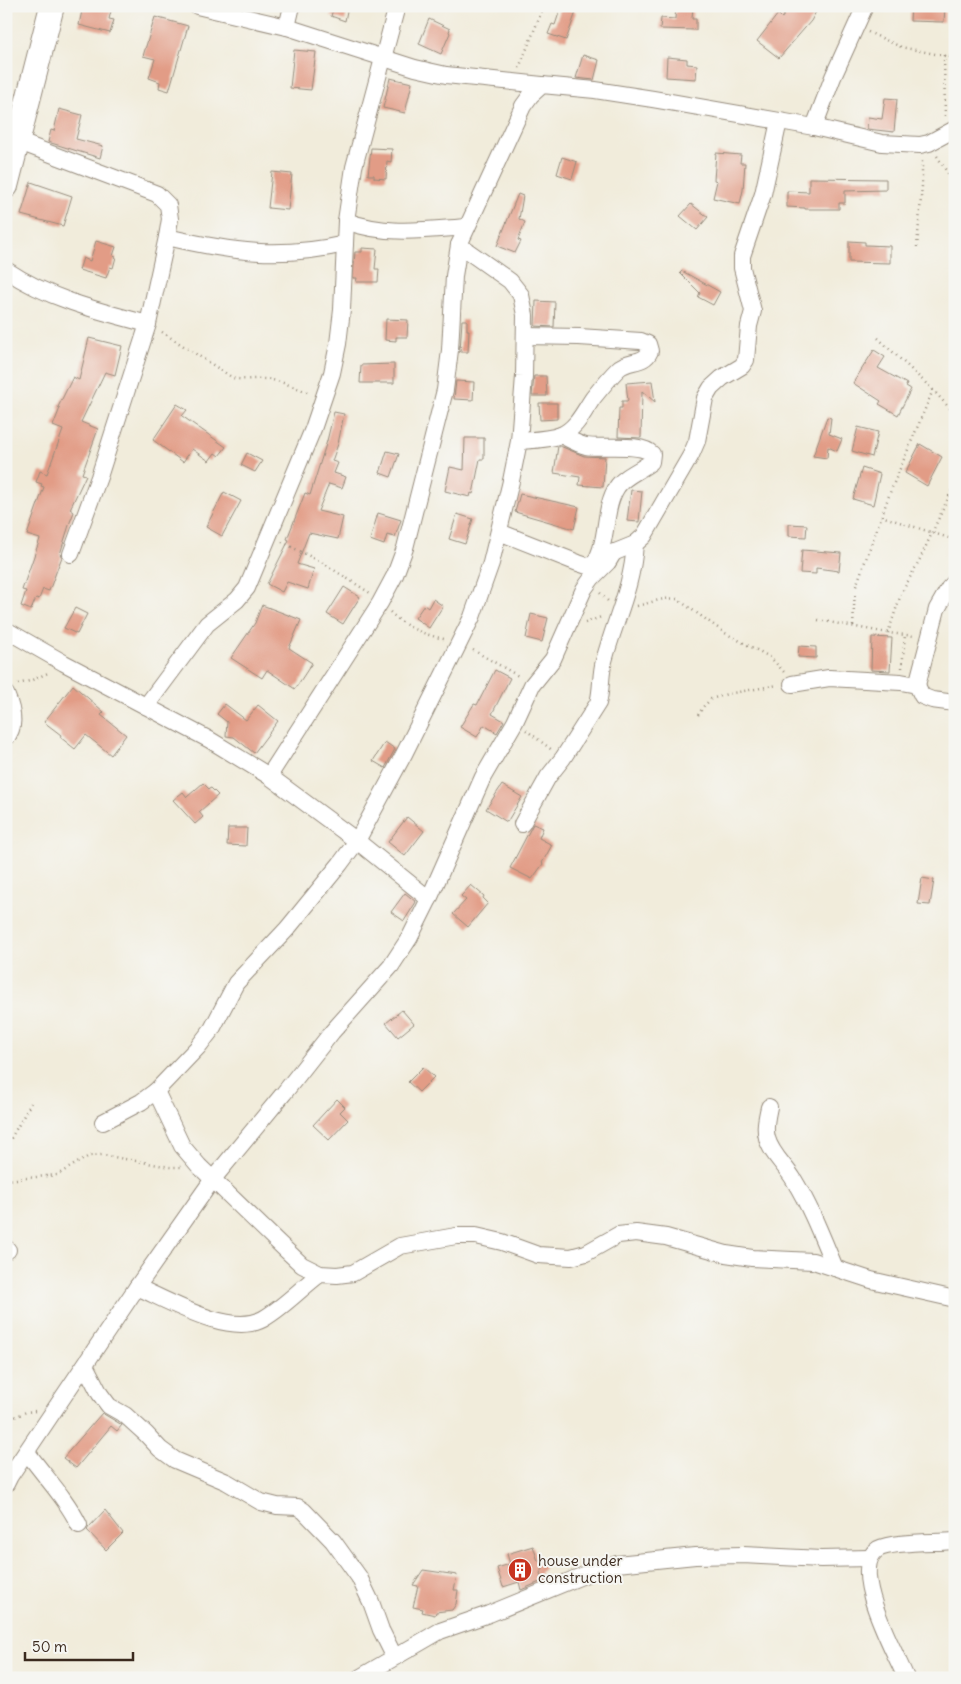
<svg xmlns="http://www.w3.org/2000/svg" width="961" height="1684" font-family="Delius,sans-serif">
  <rect width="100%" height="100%" fill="#f6f6f2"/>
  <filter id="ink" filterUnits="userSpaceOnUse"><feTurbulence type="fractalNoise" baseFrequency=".02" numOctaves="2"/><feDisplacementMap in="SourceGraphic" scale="10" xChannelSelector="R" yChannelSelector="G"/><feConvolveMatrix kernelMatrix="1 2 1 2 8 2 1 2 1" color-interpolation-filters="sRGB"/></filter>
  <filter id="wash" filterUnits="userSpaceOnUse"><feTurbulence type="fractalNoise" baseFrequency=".0096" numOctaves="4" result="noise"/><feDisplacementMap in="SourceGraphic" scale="20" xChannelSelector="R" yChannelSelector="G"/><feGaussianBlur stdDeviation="1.12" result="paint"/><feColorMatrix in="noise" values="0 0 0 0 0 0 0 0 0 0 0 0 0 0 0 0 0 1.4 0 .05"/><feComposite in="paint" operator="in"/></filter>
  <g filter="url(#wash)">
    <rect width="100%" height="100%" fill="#f1ecdb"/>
    <g id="blocks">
      <!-- building -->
      <g fill="#e29c86">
        <path d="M83 6H94L111 11 109 19 114 20 110 33 79 25Z"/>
        <path d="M334 6H348L345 21 331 16Z"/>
        <path d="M676 6H693L692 19H696V30L660 29 661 18 675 19Z"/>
        <path d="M789 6H819L811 21 779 58 757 41 778 14 782 18Z"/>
        <path d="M911 6 945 7 944 22 910 21Z"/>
        <path d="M561 7 576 12 566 40 548 34 552 24 555 25Z"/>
        <path d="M155 17 188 26 169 91 159 88 160 82 149 78 155 59 143 56Z"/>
        <path d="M429 19 450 29 449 32 450 33 441 54 419 44Z"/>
        <path d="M294 50 316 52 311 90 290 88Z"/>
        <path d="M583 55 599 60 594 80 576 78Z"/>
        <path d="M667 57 687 59V64L697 65 696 79 666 77Z"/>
        <path d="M390 78 412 83 405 113 383 108Z"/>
        <path d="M885 98 897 99 894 132 867 129 868 117 882 119Z"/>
        <path d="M59 109 82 115 76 139 103 146 100 158 48 142 51 130 54 131Z"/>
        <path d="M371 148 392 149 391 162 387 161 386 179 374 178V175H368Z"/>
        <path d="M716 153 741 155 740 163H745L743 190 740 204 713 198 717 181 714 180Z"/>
        <path d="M562 157 577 162 572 179 557 174Z"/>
        <path d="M272 172 292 174 288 210 268 208Z"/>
        <path d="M809 178 886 179V190L845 191V203H839V209H805V208L787 207V191L809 192Z"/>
        <path d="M31 182 72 196 63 226 21 215Z"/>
        <path d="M518 194 523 196 519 219 525 222 518 240 521 241 515 253 497 246Z"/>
        <path d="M691 204 708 217 697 230 680 216Z"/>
        <path d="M96 241 116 247 113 256 116 257 113 268 110 267 106 278 79 270 83 258 90 261Z"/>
        <path d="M849 241 865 242V245L890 246V263L849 262Z"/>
        <path d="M362 248 377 249 375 269H379L378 282H356L357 278H353L355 252H362Z"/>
        <path d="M682 271 720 292 713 305 698 297 700 293 680 273Z"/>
        <path d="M536 301 555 302 554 327 535 326Z"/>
        <path d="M386 319 408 320 407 337H396V341L385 340Z"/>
        <path d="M462 320H467V330H469L468 352H460Z"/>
        <path d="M89 338 122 346 115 375 105 372 81 422 98 429 82 474 86 475 70 509 74 512 70 522 60 554 62 557 58 567 49 591 43 589 39 599 36 598 31 610 21 606 26 591 22 590 40 539 27 535 44 487 41 486 42 484 36 482 40 471 47 474 63 430 53 426 60 408 58 407 73 377 79 380Z"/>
        <path d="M874 350 885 357 878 368 907 384 906 386 911 389 898 415 879 404 881 401 853 383Z"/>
        <path d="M394 364V383H360L361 365Z"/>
        <path d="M534 376H546L547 396H532Z"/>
        <path d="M456 381 474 382 473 400 454 399Z"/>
        <path d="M652 381 655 402 642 391 641 438 618 437 619 408H622V401H628L626 383Z"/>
        <path d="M539 403H557V419L540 420Z"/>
        <path d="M177 404 187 410 182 416 226 447 219 456 215 453 209 461 192 449 183 462 153 440Z"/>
        <path d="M334 412 344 414 338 444 332 461 338 463 334 473 346 477 342 488 329 484 318 511 343 517 338 539 309 533 297 564 314 569 308 589 287 582 282 592 267 584 289 540 287 539 305 493 310 495 327 441Z"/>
        <path d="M827 417 831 418 829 434 842 439 837 451 828 447 827 458 813 456Z"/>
        <path d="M858 427 878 432 872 457 852 451Z"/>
        <path d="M465 438H484V459H480L473 494 471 493 470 497 445 491 450 467 464 470Z"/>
        <path d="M920 444 942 457 927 486 905 473Z"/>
        <path d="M558 446H560L584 456 605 457 603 487 579 485 580 477 554 473Z"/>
        <path d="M387 451 399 454 391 477 380 473Z"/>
        <path d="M247 453 262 461 255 472 241 465Z"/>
        <path d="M862 468 880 474 873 505 853 499Z"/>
        <path d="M631 490 642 491 639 522 627 521Z"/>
        <path d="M224 492 241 501 222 536 206 527Z"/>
        <path d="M520 494 579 507 574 529 515 512Z"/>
        <path d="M378 513 401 520 395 537 387 535 384 545 370 540Z"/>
        <path d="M457 514 473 519 465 544 449 539Z"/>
        <path d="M789 524 807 525 806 537 789 536Z"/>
        <path d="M802 550 841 553 839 571 816 568V574L800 573Z"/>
        <path d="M344 587 360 597 343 624 327 614Z"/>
        <path d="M433 599 443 606 429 628 415 618 424 605 428 608Z"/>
        <path d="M262 605 301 620 289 648 312 663 295 689 267 670 262 678 231 658 255 623Z"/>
        <path d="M75 608 87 614 77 634 64 628Z"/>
        <path d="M531 614 548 618 542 642 526 638Z"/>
        <path d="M872 637 892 638 890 671 871 670Z"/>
        <path d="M799 646 816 647V658L798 657Z"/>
        <path d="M495 670 510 678 492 714 504 721 497 733 484 725 477 737 460 727 474 704 477 705Z"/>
        <path d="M73 685 104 712 101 715 126 735 111 755 86 735 75 749 60 737 61 735 44 722Z"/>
        <path d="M225 704 246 720 258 705 278 721 254 753 234 737 226 736 227 722 217 714Z"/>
        <path d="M385 742 395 749 385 768 373 761Z"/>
        <path d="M203 783 209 789 211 788 218 795 199 812 203 817 195 824 173 800 183 792 187 797Z"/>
        <path d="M502 785 522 797 507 822 486 809Z"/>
        <path d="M407 817 424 831 405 856 388 842Z"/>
        <path d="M533 824 543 828 539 838 552 845 542 863 543 864 532 879 510 868Z"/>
        <path d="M228 828H247L246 846 227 845Z"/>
        <path d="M922 878 934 880 930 905 918 904Z"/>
        <path d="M471 885 484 896 483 898 488 903 468 927 453 914 466 900 461 896Z"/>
        <path d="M405 893 416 902 404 921 391 912Z"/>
        <path d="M402 1010 414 1024 398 1037 386 1023Z"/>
        <path d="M423 1067 434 1077 419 1092 408 1082Z"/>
        <path d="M337 1099 345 1107 340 1112 348 1120 329 1140 313 1125Z"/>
        <path d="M102 1413 122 1425 117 1431 111 1426 76 1468 63 1458Z"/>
        <path d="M105 1510 123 1533 106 1550 87 1530 89 1527Z"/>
        <path d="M533 1546 538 1561 542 1560 544 1568 540 1573 542 1581 521 1590 519 1582 503 1587 497 1568 510 1564 507 1554Z"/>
        <path d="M423 1570 457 1575 454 1590H458L456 1604 452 1610 436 1612 435 1615 422 1612 423 1609 413 1607 418 1586 413 1585Z"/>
      </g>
    </g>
  </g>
  <g filter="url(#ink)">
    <use href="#blocks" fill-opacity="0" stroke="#968b7c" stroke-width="1"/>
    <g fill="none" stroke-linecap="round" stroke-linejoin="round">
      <!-- street casing -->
      <g stroke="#968b7c" stroke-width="18">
        <g id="street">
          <path d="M197 6 287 27 415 68 446 75 542 85"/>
          <path d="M287 27 292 6"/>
          <path d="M814 127 833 77 865 6"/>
          <path d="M17 141 157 194 168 205 170 219 167 237 148 324 99 477 71 554"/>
          <path d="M346 221C386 236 425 230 467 227"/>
          <path d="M167 237C231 252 280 259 345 244"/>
          <path d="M6 270C49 299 98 311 148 324"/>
          <path d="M519 441C532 440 548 440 561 435 577 428 584 411 593 398 601 388 609 378 618 369 628 359 644 365 650 351L648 344 641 341 579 337 525 336"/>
          <path d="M499 532 578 563 587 566 594 564C609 541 603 508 617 487 623 477 641 470 651 462L652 454C641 442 603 449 586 446 577 444 569 439 561 435"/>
          <path d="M603 557 635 544 644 536 691 455 697 441 705 398 711 388 722 378 742 366 746 360 749 326 753 311 742 268V256L763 194 779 121"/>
          <path d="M6 630 64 663 210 740 269 776 357 841 429 899"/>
          <path d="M792 684 829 678 901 682 917 685 922 696 932 700 955 703"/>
          <path d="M917 685 937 609 949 588 955 582"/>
          <path d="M6 694C12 708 17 726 6 738"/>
          <path d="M146 706 207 624 237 600 247 588 313 429 332 373 338 344 342 310 346 221 354 167 397 6"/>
          <path d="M269 776 380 603 395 575 405 548 445 390 450 350 454 276 459 245 523 106 531 95 542 85 595 90 653 99 814 127 882 143 920 145 929 143 955 129"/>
          <path d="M522 824 548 777 563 758 598 703C602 689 600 675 604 661 615 619 632 589 635 544"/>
          <path d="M156 1091 182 1146 199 1166 286 1250 302 1265 320 1274 337 1275 353 1273 400 1246 456 1236H476L502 1242 538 1255 571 1257 586 1253 618 1235 636 1233 666 1237 726 1254 752 1258 813 1261 871 1280 955 1299"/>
          <path d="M769 1107C767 1117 764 1127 767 1138 771 1154 786 1166 794 1180 811 1208 822 1237 835 1268"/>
          <path d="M103 1122 141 1102 156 1091 198 1047 212 1029 236 983 287 929 340 864 357 841 404 754 472 617 491 563 511 481 519 441 524 376 525 315 521 295 510 281 459 245"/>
          <path d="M6 1248 8 1250"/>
          <path d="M137 1287C169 1301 230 1337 263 1319 284 1307 301 1288 320 1274"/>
          <path d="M85 1365 100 1394 109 1406 125 1415 146 1434 160 1449 175 1460 227 1482 261 1502 277 1506 298 1507 304 1511 333 1541 359 1577 371 1602 381 1630 394 1656"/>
          <path d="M27 1452C44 1476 66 1498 79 1525"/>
          <path d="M6 1484 10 1476 137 1287 213 1179 284 1093 332 1032 391 966 410 937 429 899 483 777 515 722 532 685 553 659 584 589 592 578 608 562 614 552"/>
          <path d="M359 1678 440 1631 489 1614 589 1573 617 1564 695 1556 743 1555 821 1559 870 1558"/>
          <path d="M906 1678C896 1653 847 1569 878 1549 893 1541 936 1543 955 1541"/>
        </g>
      </g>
      <!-- secondary casing -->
      <g stroke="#968b7c" stroke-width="26">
        <path id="secondary" d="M6 186 52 6"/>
      </g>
      <!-- path -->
      <g stroke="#968b7c" stroke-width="2.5" stroke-dasharray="1 4" stroke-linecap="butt">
        <path d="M868 32 901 47 955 58"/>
        <path d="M944 55 945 118"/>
        <path d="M519 68 544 6"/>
        <path d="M937 156 955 185"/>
        <path d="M917 247 922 186V159"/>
        <path d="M162 332 233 378C244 381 254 378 265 379 280 380 296 388 310 393"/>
        <path d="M878 338 933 390 955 414"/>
        <path d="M881 516 955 540"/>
        <path d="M282 542 323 563 370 593"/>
        <path d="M600 593 608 601"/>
        <path d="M637 606C651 603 662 597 677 599L725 633 770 657 785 673"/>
        <path d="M390 612C406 628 423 634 444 639"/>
        <path d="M818 620 888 633 915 636"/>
        <path d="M585 623 601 617"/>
        <path d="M853 626 855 589 891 490 933 390"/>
        <path d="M888 633 901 594 920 559 955 483"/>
        <path d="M473 650 520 677"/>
        <path d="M902 668 905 635"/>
        <path d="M18 684 30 681 50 672"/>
        <path d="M698 715 704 706 711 699 727 694 778 685"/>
        <path d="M526 730 552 750"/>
        <path d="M6 1147 31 1103"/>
        <path d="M6 1180 57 1175 89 1156 102 1155 170 1167H181"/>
        <path d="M6 1421 26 1412 36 1411"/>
      </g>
      <!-- street -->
      <use href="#street" stroke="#fff" stroke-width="16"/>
      <!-- secondary -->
      <use href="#secondary" stroke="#fff" stroke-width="24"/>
    </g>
  </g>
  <!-- icons -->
  <defs>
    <g id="building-disc" transform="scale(1.25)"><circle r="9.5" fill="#c8321e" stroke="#f6f6f2"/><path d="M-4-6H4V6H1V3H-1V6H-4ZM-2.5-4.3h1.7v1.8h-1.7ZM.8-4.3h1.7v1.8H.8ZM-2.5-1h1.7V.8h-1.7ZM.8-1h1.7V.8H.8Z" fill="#fff"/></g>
  </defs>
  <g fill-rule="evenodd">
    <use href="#building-disc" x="520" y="1570"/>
  </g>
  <g text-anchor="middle" stroke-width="4" stroke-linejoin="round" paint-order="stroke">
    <!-- poi labels -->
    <g font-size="15" fill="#3b2a1e" stroke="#f6f6f2" text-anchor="start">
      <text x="538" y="1566">house under<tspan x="538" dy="17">construction</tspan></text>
    </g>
  </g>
  <!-- margin -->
  <rect width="961" height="1684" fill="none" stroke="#f6f6f2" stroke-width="25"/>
  <!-- scale -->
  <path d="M25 1652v8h108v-8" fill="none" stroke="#3b2a1e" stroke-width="2.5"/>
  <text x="32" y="1652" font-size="15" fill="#3b2a1e" stroke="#f6f6f2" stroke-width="4" paint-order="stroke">50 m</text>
</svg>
